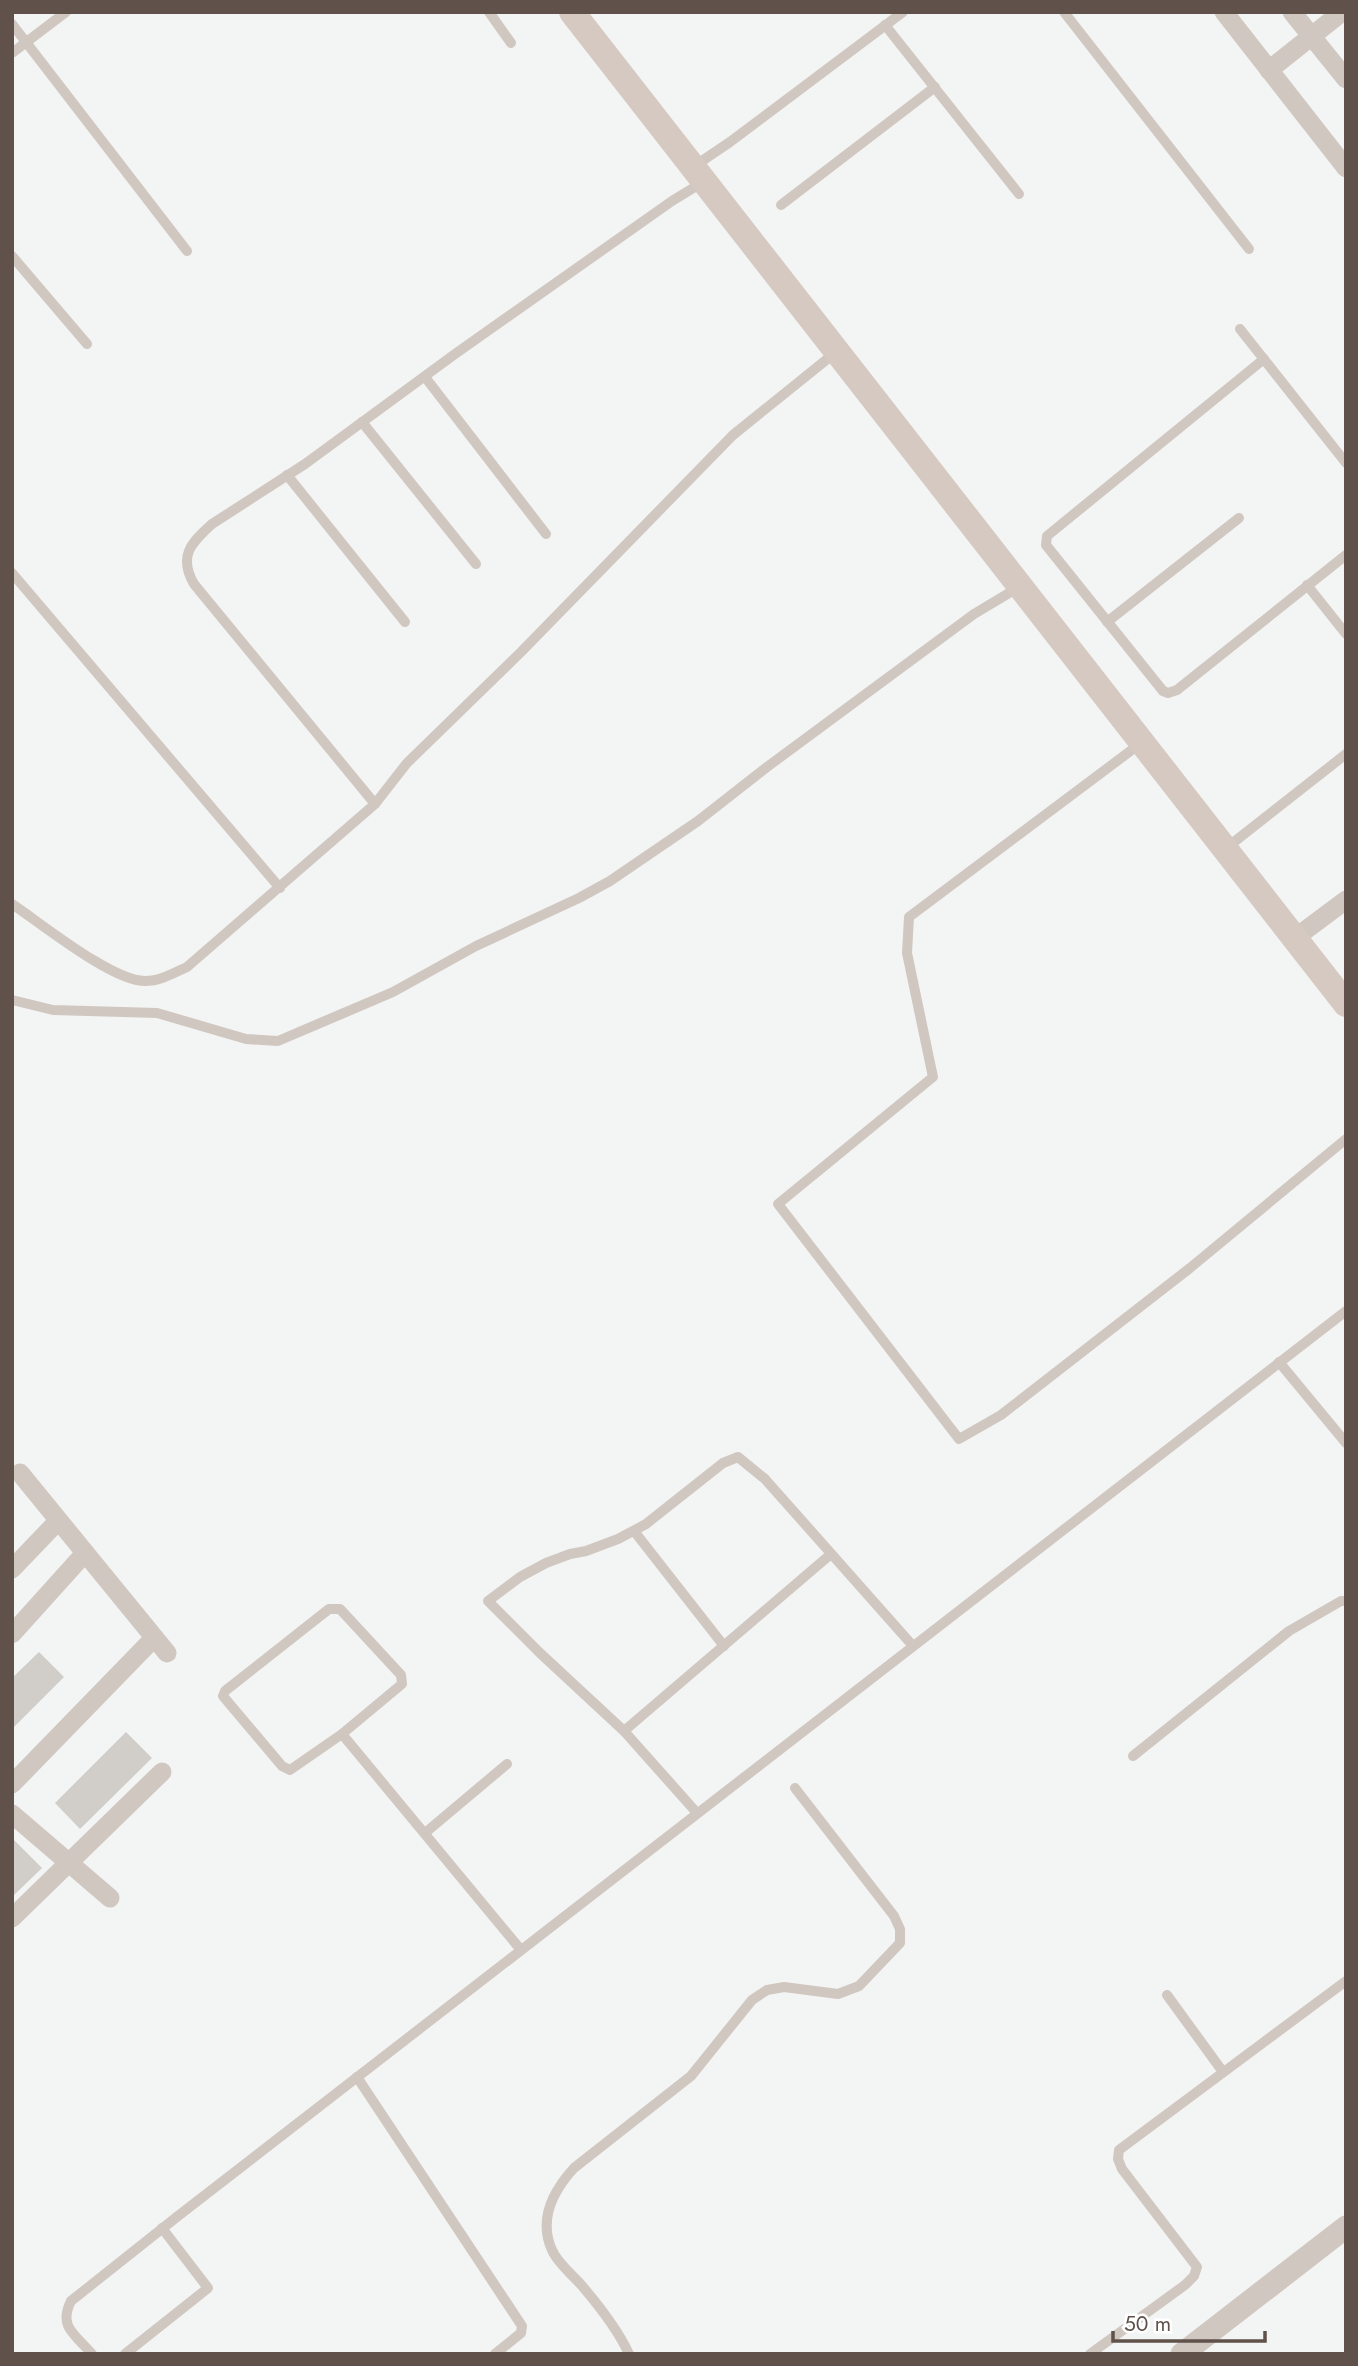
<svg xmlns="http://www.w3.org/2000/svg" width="1358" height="2366" font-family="Jost,sans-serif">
  <rect width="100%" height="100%" fill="#f3f5f4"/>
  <!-- building -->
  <g fill="#d1ceca">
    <path d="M39 1652 64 1677 12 1729V1678Z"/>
    <path d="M126 1732 152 1758 80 1829 55 1803Z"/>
    <path d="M12 1838 42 1868 12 1897Z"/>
  </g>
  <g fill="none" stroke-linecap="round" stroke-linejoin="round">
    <!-- service -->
    <g stroke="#d1c7c1" stroke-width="10">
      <path d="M489 12 511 43"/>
      <path d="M1064 12 1249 249"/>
      <path d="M12 24 187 251"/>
      <path d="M885 25 1019 194"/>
      <path d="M12 53 66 12"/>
      <path d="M693 167 730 142 903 12"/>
      <path d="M781 205 935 87"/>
      <path d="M12 256 87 344"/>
      <path d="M1240 329 1346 463"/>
      <path d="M1264 359 1047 536 1046 545 1163 691 1168 693 1177 690 1346 555"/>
      <path d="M425 377 546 534"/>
      <path d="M362 422 476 564"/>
      <path d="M287 475 405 622"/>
      <path d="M12 573 280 888"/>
      <path d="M1307 585 1346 634"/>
      <path d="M1107 622 1239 518"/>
      <path d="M1141 743 909 917 907 953 933 1077 778 1204 959 1439 1001 1415 1190 1268 1346 1139"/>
      <path d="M375 804 194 584C178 556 191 543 212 524L305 464 455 354 672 201 703 182"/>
      <path d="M1225 849 1346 754"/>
      <path d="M12 904C42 924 112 981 145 981 160 981 174 973 187 967L375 804 407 763 521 652 733 435 836 352"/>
      <path d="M12 1000 53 1010 157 1013 246 1039 278 1041 393 992 476 946 579 898 610 881 698 821 767 767 974 614 1019 587"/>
      <path d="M1279 1362 1346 1443"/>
      <path d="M634 1531 724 1646"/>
      <path d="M329 1609H340L401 1675 402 1684 342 1734 290 1770 282 1766 223 1696 225 1691Z"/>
      <path d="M624 1731 831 1554"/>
      <path d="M342 1734 521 1950"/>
      <path d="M1133 1756 1289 1631 1341 1601H1346"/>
      <path d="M697 1813 624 1731 540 1653 488 1601 520 1577 546 1563 570 1554 586 1551 618 1539 646 1524 723 1463 738 1457 765 1479 913 1646"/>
      <path d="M425 1833 507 1764"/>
      <path d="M1167 1995 1223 2072"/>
      <path d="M357 2077 522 2326 521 2333 495 2354"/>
      <path d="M92 2354C75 2334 58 2327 71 2301L178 2216 1346 1311"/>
      <path d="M125 2354 208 2288 162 2228"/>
      <path d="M629 2354C618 2330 600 2307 583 2287 574 2276 558 2264 552 2250 538 2219 553 2191 574 2168L691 2076 752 2000 767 1990 784 1987 838 1994 859 1986 900 1943V1929L894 1916 795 1788"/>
      <path d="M1090 2354 1185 2285 1194 2276 1197 2267 1122 2169 1118 2159 1119 2150 1346 1981"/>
    </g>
    <!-- minor -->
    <g stroke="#d1c7c1" stroke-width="19">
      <path d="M1224 12 1346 168"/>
      <path d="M1292 12 1346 79"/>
      <path d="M1269 70 1342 12"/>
      <path d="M1295 938 1346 900"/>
      <path d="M20 1473 167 1653"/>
      <path d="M12 1569 58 1521"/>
      <path d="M12 1634 85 1553"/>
      <path d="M12 1784 154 1638"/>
      <path d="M12 1814 110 1898"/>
      <path d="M12 1918 162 1772"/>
    </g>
    <!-- tertiary -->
    <path stroke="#d1c7c1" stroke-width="23" d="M1182 2354 1346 2227"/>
    <!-- secondary -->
    <path stroke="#d5c9c1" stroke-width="26" d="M572 12 1346 1004"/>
  </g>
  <!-- border -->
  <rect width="1358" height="2366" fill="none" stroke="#60524a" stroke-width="28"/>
  <!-- scale -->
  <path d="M1113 2331v10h152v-10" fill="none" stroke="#60524a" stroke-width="3.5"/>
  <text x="1124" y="2331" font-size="21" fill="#60524a" stroke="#ffffff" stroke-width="5" paint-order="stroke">50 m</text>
</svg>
